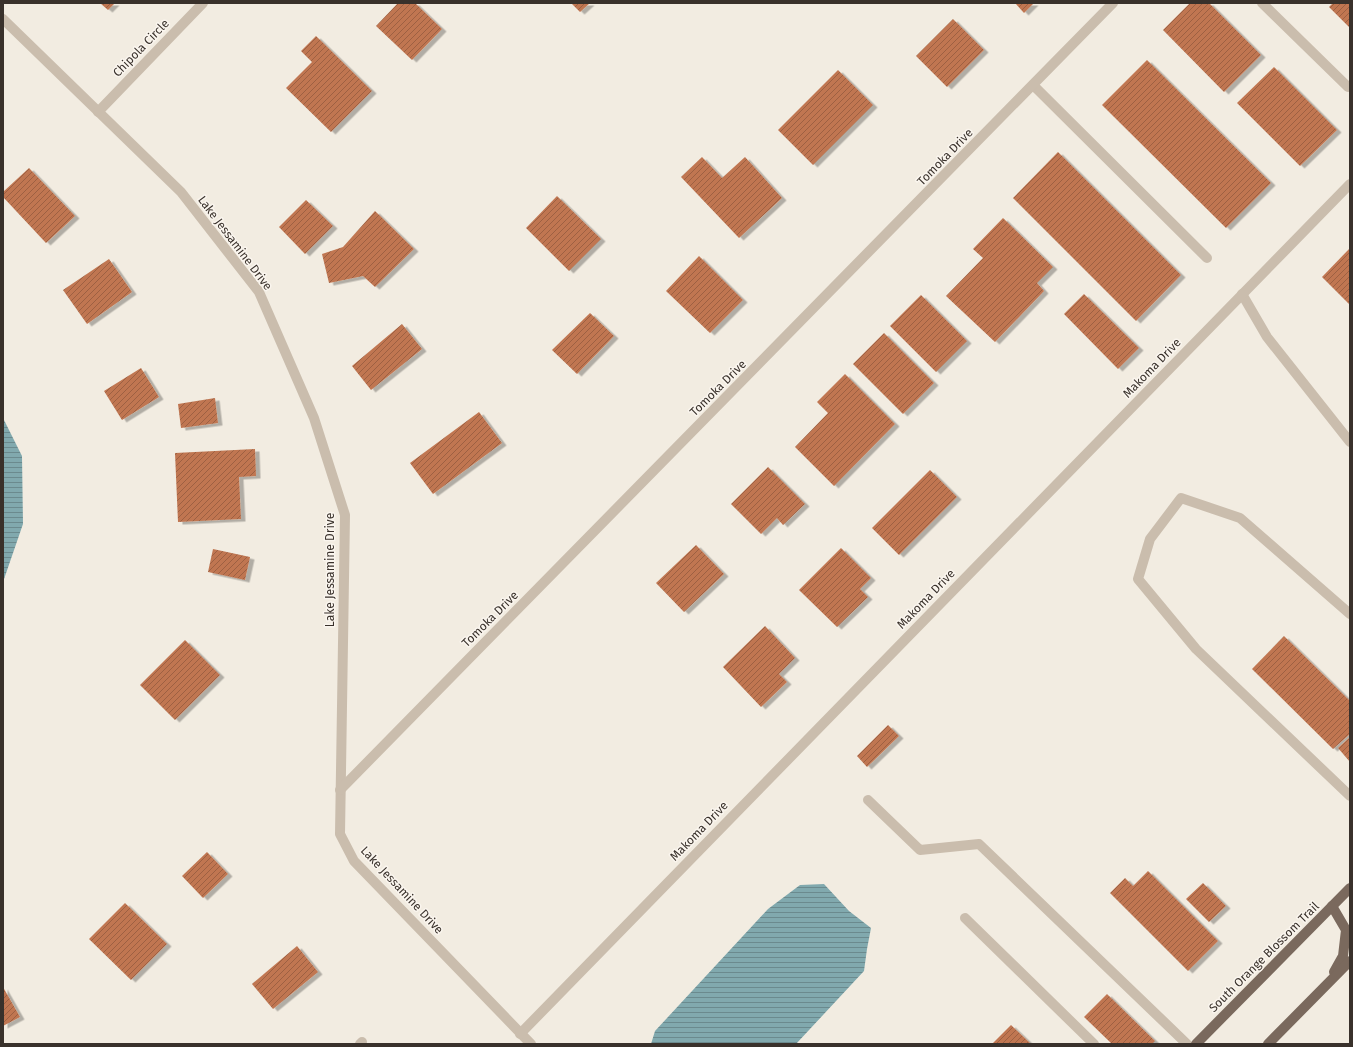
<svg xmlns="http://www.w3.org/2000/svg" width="1353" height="1047" font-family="'Fira Sans',sans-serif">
  <defs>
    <pattern id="water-rules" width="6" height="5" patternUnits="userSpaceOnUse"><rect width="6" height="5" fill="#81a9ae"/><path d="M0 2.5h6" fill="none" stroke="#6b8a8e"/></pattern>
    <pattern id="building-hatch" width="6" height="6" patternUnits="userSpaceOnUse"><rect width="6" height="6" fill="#c07651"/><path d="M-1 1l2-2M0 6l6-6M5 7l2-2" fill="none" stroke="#9d6143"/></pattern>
    <filter id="shadow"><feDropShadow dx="4.5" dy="2.5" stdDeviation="0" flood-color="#0004"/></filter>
  </defs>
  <rect width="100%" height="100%" fill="#f2ece1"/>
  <!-- water -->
  <g fill="url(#water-rules)">
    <path d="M3 418 22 456 23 524 3 582Z"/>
    <path d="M824 884 849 911 871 928 867 949 864 971 796 1044H651L655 1031 768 909 800 885Z"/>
  </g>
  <!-- building -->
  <g fill="url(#building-hatch)" filter="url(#shadow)">
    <path d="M100 3H115L108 10Z"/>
    <path d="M398 3H415L442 29 412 60 376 26Z"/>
    <path d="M571 3H590L580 12Z"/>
    <path d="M1015 3H1034L1024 13Z"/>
    <path d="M1190 3H1209L1261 55 1224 92 1163 30Z"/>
    <path d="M1333 3H1350V28L1329 7Z"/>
    <path d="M953 19 984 50 947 87 916 56Z"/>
    <path d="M316 36 372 91 331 132 286 88 312 62 301 51Z"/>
    <path d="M1147 60 1271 183 1226 228 1102 105Z"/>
    <path d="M1274 67 1337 130 1300 166 1237 103Z"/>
    <path d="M838 70 873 105 813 165 778 130Z"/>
    <path d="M1058 152 1181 275 1136 321 1013 198Z"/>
    <path d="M702 157 722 178 745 157 782 198 739 238 681 177Z"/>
    <path d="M29 168 75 216 46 243 3 197V192Z"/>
    <path d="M557 196 601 239 569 271 526 228Z"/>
    <path d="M306 200 333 226 305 254 279 227Z"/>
    <path d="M375 211 414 249 375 287 363 276 329 283 322 254 343 247Z"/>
    <path d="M1003 218 1053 267 1037 283 1044 291 995 342 946 296 983 258 973 249Z"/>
    <path d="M1350 248V305L1322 277Z"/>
    <path d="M699 256 743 300 710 333 666 291Z"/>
    <path d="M109 259 132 292 87 324 63 290Z"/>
    <path d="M1084 294 1139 348 1118 369 1064 314Z"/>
    <path d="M921 295 967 341 936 372 890 326Z"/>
    <path d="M590 313 614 336 577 374 552 350Z"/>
    <path d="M402 324 422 349 371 390 352 366Z"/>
    <path d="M884 333 934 383 903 414 853 364Z"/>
    <path d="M141 368 159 397 122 420 104 391Z"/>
    <path d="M845 374 895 424 834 486 795 447 828 413 817 402Z"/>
    <path d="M215 398 218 423 181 428 178 404Z"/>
    <path d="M479 412 502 443 433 494 410 463Z"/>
    <path d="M255 449 256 476 239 477 241 519 178 522 175 453Z"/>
    <path d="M768 467 805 504 783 525 777 518 761 534 731 504Z"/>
    <path d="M930 470 957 497 899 555 872 528Z"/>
    <path d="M696 545 724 574 684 612 656 583Z"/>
    <path d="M841 548 871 578 860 589 868 597 837 627 799 590Z"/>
    <path d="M213 549 250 557 245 580 208 572Z"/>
    <path d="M765 626 795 658 779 674 787 682 761 707 723 667Z"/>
    <path d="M1284 636 1350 701V734L1333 749 1252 669Z"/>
    <path d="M185 640 220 675 175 720 140 685Z"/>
    <path d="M888 725 899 736 867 767 857 756Z"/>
    <path d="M1350 737V762L1338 748Z"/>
    <path d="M207 852 228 874 203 898 182 876Z"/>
    <path d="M1148 871 1218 941 1188 971 1110 893 1125 878 1133 886Z"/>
    <path d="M1203 883 1226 906 1209 922 1186 899Z"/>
    <path d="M125 903 167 944 131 980 89 939Z"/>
    <path d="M297 946 318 972 273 1009 252 984Z"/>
    <path d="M3 987 20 1017 3 1026Z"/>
    <path d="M1107 994 1155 1041 1152 1044H1112L1084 1017Z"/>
    <path d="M1011 1025 1031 1044H992Z"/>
  </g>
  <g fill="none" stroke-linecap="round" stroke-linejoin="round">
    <!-- lane -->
    <g stroke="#cabdad" stroke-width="10">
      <path d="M1262 3 1348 87"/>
      <path d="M1242 294 1267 337 1350 442"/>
      <path d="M1350 614 1240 518 1181 498 1150 539 1138 579 1196 649 1350 796"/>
      <path d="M868 800 920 850 979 844 1187 1044"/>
      <path d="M965 918 1094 1044"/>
    </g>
    <!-- street -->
    <g stroke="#cabdad" stroke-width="10">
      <path d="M3 19 181 192 259 292 314 418 345 515 340 834 354 861 531 1044"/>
      <path d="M1033 85 1207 258"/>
      <path d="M98 112 203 3"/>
      <path d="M340 790 1113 3"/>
      <path d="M520 1034 1350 184"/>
      <path d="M360 1044 362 1042"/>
    </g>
    <!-- primary -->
    <g stroke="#7a695d" stroke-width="10">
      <path d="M1332 906 1346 930 1343 956 1334 972"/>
      <path d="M1196 1044 1350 888"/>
      <path d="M1268 1044 1350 961"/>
    </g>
  </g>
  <g text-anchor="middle" stroke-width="3" stroke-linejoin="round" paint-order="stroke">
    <!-- street labels -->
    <g font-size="12" fill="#39312b" stroke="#faf5ee">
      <text transform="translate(141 48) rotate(-46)" y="4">Chipola Circle</text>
      <text transform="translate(945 157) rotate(-46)" y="4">Tomoka Drive</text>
      <text transform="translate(235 243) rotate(53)" y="4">Lake Jessamine Drive</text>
      <text transform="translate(1152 368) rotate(-46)" y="4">Makoma Drive</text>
      <text transform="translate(718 388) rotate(-45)" y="4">Tomoka Drive</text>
      <text transform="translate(330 570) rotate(-90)" y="4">Lake Jessamine Drive</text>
      <text transform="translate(926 599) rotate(-46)" y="4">Makoma Drive</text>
      <text transform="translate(490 619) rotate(-45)" y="4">Tomoka Drive</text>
      <text transform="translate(699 831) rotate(-46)" y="4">Makoma Drive</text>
      <text transform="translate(402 890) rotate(47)" y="4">Lake Jessamine Drive</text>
      <text transform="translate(1264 957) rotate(-45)" y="4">South Orange Blossom Trail</text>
    </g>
  </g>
  <!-- border -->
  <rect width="1353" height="1047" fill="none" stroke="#39312b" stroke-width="8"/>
</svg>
